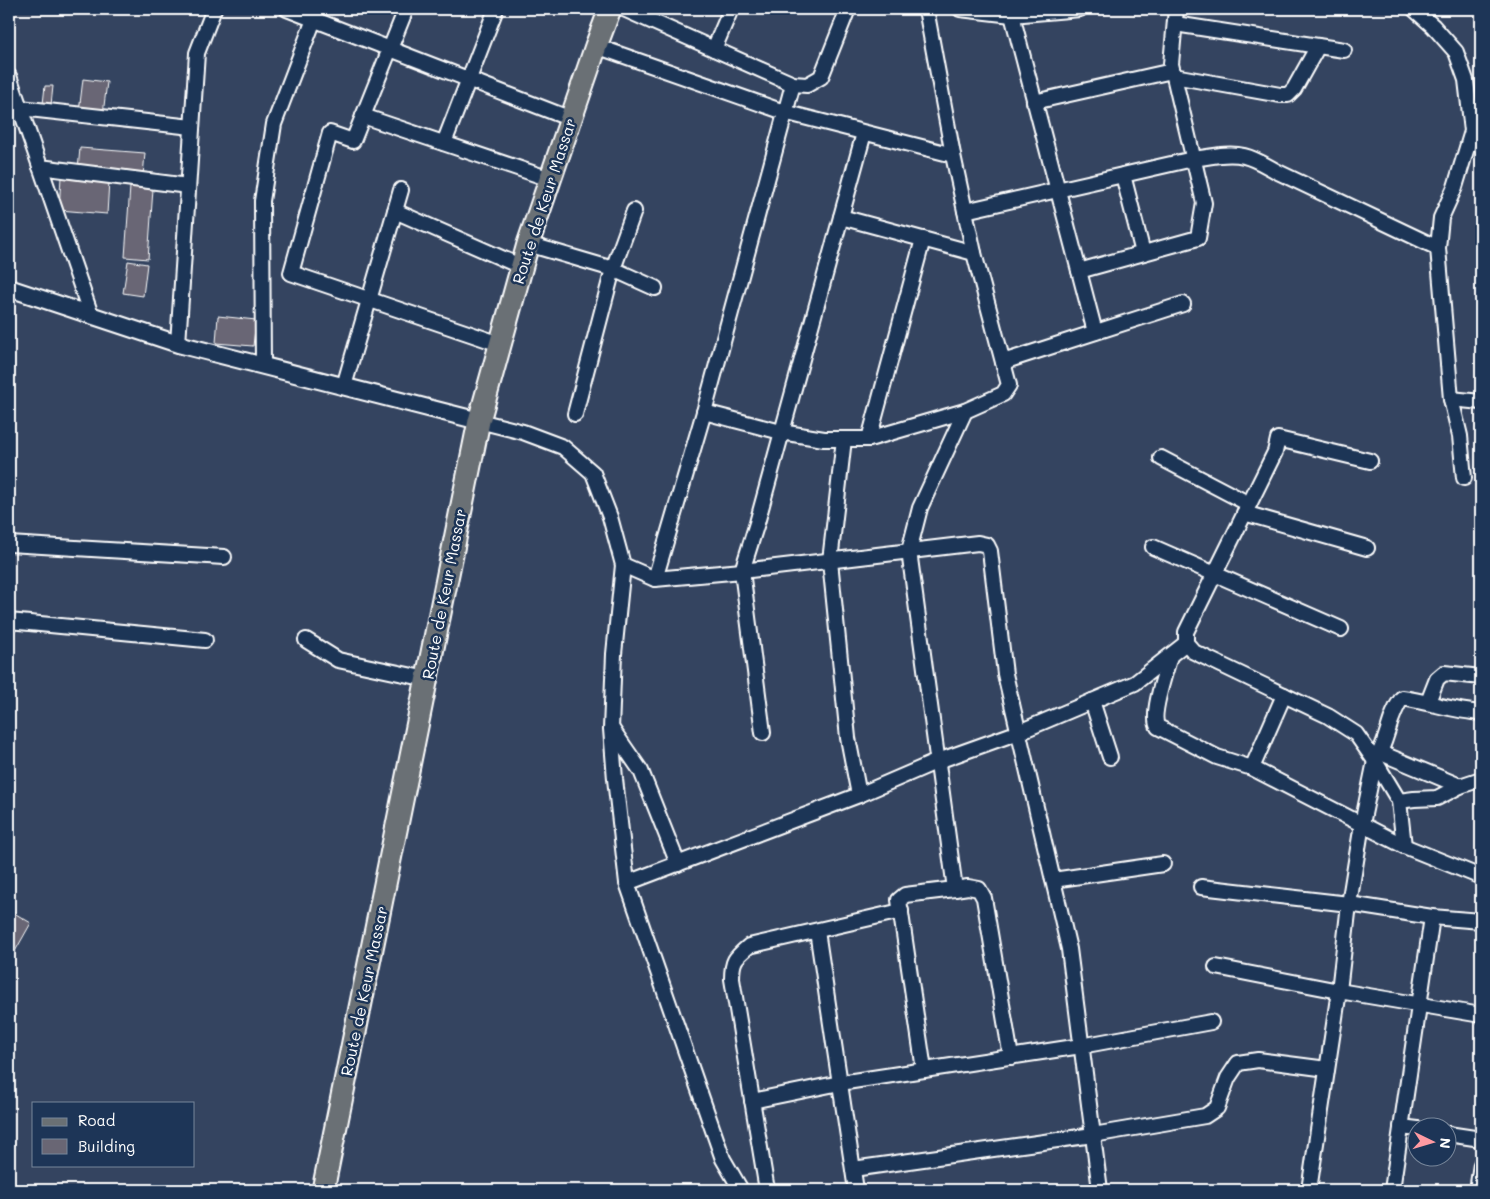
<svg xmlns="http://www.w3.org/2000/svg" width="1490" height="1199" font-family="Mali,sans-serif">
  <rect width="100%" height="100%" fill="#344460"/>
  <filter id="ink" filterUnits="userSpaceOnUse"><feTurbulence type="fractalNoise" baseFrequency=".02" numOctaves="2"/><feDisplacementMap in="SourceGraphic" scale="10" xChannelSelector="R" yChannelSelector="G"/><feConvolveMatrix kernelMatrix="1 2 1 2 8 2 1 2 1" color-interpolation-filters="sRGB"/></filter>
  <g filter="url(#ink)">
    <!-- building -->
    <g fill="#696674" stroke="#fff">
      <path d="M83 79 107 82 103 114 79 112Z"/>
      <path d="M45 86H53L51 105 43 104Z"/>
      <path d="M80 148 145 153 143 176 78 170Z"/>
      <path d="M61 177 109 181 107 214 59 210Z"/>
      <path d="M130 187 153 189 148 259 125 257Z"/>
      <path d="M128 261 147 264 143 296 123 293Z"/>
      <path d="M218 316 256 320 253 346 216 343Z"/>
      <path d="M9 910 31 923 9 962Z"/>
    </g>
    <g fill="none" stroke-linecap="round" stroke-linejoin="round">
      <!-- minor casing -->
      <g stroke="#fff" stroke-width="18">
        <g id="minor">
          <path d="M287 9 571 119"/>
          <path d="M406 9 353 141 330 133 291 273 500 344"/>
          <path d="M624 9 793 84 807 85 821 77 848 9"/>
          <path d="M960 9 1012 15 1080 9"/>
          <path d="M1414 9 1433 26 1456 52 1466 80 1472 131 1455 187 1441 218 1438 248 1451 399 1460 436 1464 478"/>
          <path d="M1012 15 1095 332"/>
          <path d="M1175 24 1344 50"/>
          <path d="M596 46 784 112 953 155"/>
          <path d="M714 49 731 9"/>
          <path d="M9 76 91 315"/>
          <path d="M1174 76 1280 95H1288L1294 89 1318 46"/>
          <path d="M1034 102 1172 71"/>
          <path d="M20 108 192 127"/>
          <path d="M363 116 550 179"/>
          <path d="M444 143 496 9"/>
          <path d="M40 167 188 186"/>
          <path d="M1123 175 1143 253"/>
          <path d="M395 211 522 267"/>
          <path d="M965 211 1193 159C1209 157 1228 152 1244 156 1257 159 1268 167 1280 173L1438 248"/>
          <path d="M841 217 974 253"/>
          <path d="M528 244 613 269 655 288"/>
          <path d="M1079 271 1198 238 1204 203 1171 64 1176 9"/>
          <path d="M178 344 197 53 214 9"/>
          <path d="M1003 362 1183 304"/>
          <path d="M263 366 262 201 274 124 318 9"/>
          <path d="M344 386 401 190"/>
          <path d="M1451 399 1481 402"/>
          <path d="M965 411 920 508 909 551 955 889 968 887 979 889 984 898 1011 1057"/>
          <path d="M704 412 781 432 824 439H869L965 411 1003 394 1009 385 974 253 953 155 926 9"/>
          <path d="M575 414 613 269 634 211"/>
          <path d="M479 421 523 432 563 447 593 473 610 517 623 565 655 579 742 571 978 543 987 545 990 551 1005 674 1069 949 1100 1190"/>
          <path d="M844 439 830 561 848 738 859 795"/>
          <path d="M869 439 923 239"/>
          <path d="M1161 458 1249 504"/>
          <path d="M1370 461 1278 439 1275 452 1186 632V643L1194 652 1328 716 1356 734 1375 761 1399 801 1414 799 1437 798 1460 786 1481 779"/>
          <path d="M1244 513 1367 548"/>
          <path d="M9 544 224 557"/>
          <path d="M1153 547 1341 629"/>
          <path d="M623 565 614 654 611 729 615 779 627 883 723 1159 741 1190"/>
          <path d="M655 579 704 412 793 84"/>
          <path d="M9 621 205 640"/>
          <path d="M306 640 338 660 427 679"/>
          <path d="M1170 656C1166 670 1150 716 1158 727L1217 757 1252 768 1404 846 1481 877"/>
          <path d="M1092 701 1110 757"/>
          <path d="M1428 702 1437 679 1444 673 1481 677"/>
          <path d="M612 729 641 771 678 864"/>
          <path d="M763 733 742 571 757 523 864 133"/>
          <path d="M1381 753 1460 786"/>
          <path d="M1252 768 1284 695"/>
          <path d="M1399 801 1404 846"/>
          <path d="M1053 880 1163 864"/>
          <path d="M627 883 859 795 938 761 1019 732 1135 683 1186 643"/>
          <path d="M1201 887 1349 904 1432 917 1481 921"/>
          <path d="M817 931 856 1190"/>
          <path d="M1216 967 1339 991 1481 1015"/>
          <path d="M924 1070 899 900 905 895 955 889"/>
          <path d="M752 1101 840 1083 1081 1046 1211 1022"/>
          <path d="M1401 1127 1418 1129"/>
          <path d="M1448 1134 1481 1139"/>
          <path d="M853 1169 1093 1135 1205 1116 1217 1108 1228 1078 1238 1063 1258 1060 1327 1069"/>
          <path d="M767 1190 732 979C732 960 735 958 749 946L901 911"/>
          <path d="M1309 1190 1339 991 1349 904 1362 824 1375 761C1388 742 1388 717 1402 698 1429 702 1454 711 1481 713"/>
          <path d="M1392 1190 1432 917"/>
          <path d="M1477 1190 1481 1164"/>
        </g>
      </g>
      <!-- tertiary casing -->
      <g stroke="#fff" stroke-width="20">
        <path id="tertiary" d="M9 288 178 344 479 421"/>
      </g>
      <!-- primary casing -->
      <g stroke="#fff" stroke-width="25">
        <path id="primary" d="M323 1190 479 421 528 244 596 46 610 9"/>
      </g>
      <!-- minor -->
      <use href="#minor" stroke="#1d3557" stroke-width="14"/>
      <!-- tertiary -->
      <use href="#tertiary" stroke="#1d3557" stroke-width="16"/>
      <!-- primary -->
      <use href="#primary" stroke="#6a7074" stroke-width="21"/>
    </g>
  </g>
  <g text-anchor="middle" stroke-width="5" stroke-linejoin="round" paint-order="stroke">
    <!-- street labels -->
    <g font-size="16" fill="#fff" stroke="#1d3557">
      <text transform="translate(544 201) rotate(-72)" y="6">Route de Keur Massar</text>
      <text transform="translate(444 594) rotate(-79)" y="6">Route de Keur Massar</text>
      <text transform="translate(364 991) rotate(-78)" y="6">Route de Keur Massar</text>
    </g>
  </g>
  <!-- margin -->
  <rect width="1490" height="1199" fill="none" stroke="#1d3557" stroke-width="30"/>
  <rect x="15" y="15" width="1460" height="1169" fill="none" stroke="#fff" stroke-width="2" filter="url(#ink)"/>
  <!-- legend -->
  <rect x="32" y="1102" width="162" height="65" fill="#1d3557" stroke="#77869a"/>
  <rect x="42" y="1118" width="25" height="8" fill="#6a7074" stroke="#77869a"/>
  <text x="78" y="1126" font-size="15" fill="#ffffff">Road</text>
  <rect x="42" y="1139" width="25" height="15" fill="#696674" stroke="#77869a"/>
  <text x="78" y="1152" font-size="15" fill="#ffffff">Building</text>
  <!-- north arrow -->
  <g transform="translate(1432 1142) rotate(95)"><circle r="24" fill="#1d3557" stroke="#77869a"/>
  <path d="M0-4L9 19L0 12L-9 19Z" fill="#ff9aa2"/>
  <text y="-8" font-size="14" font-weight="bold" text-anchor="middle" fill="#ffffff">N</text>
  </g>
</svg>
